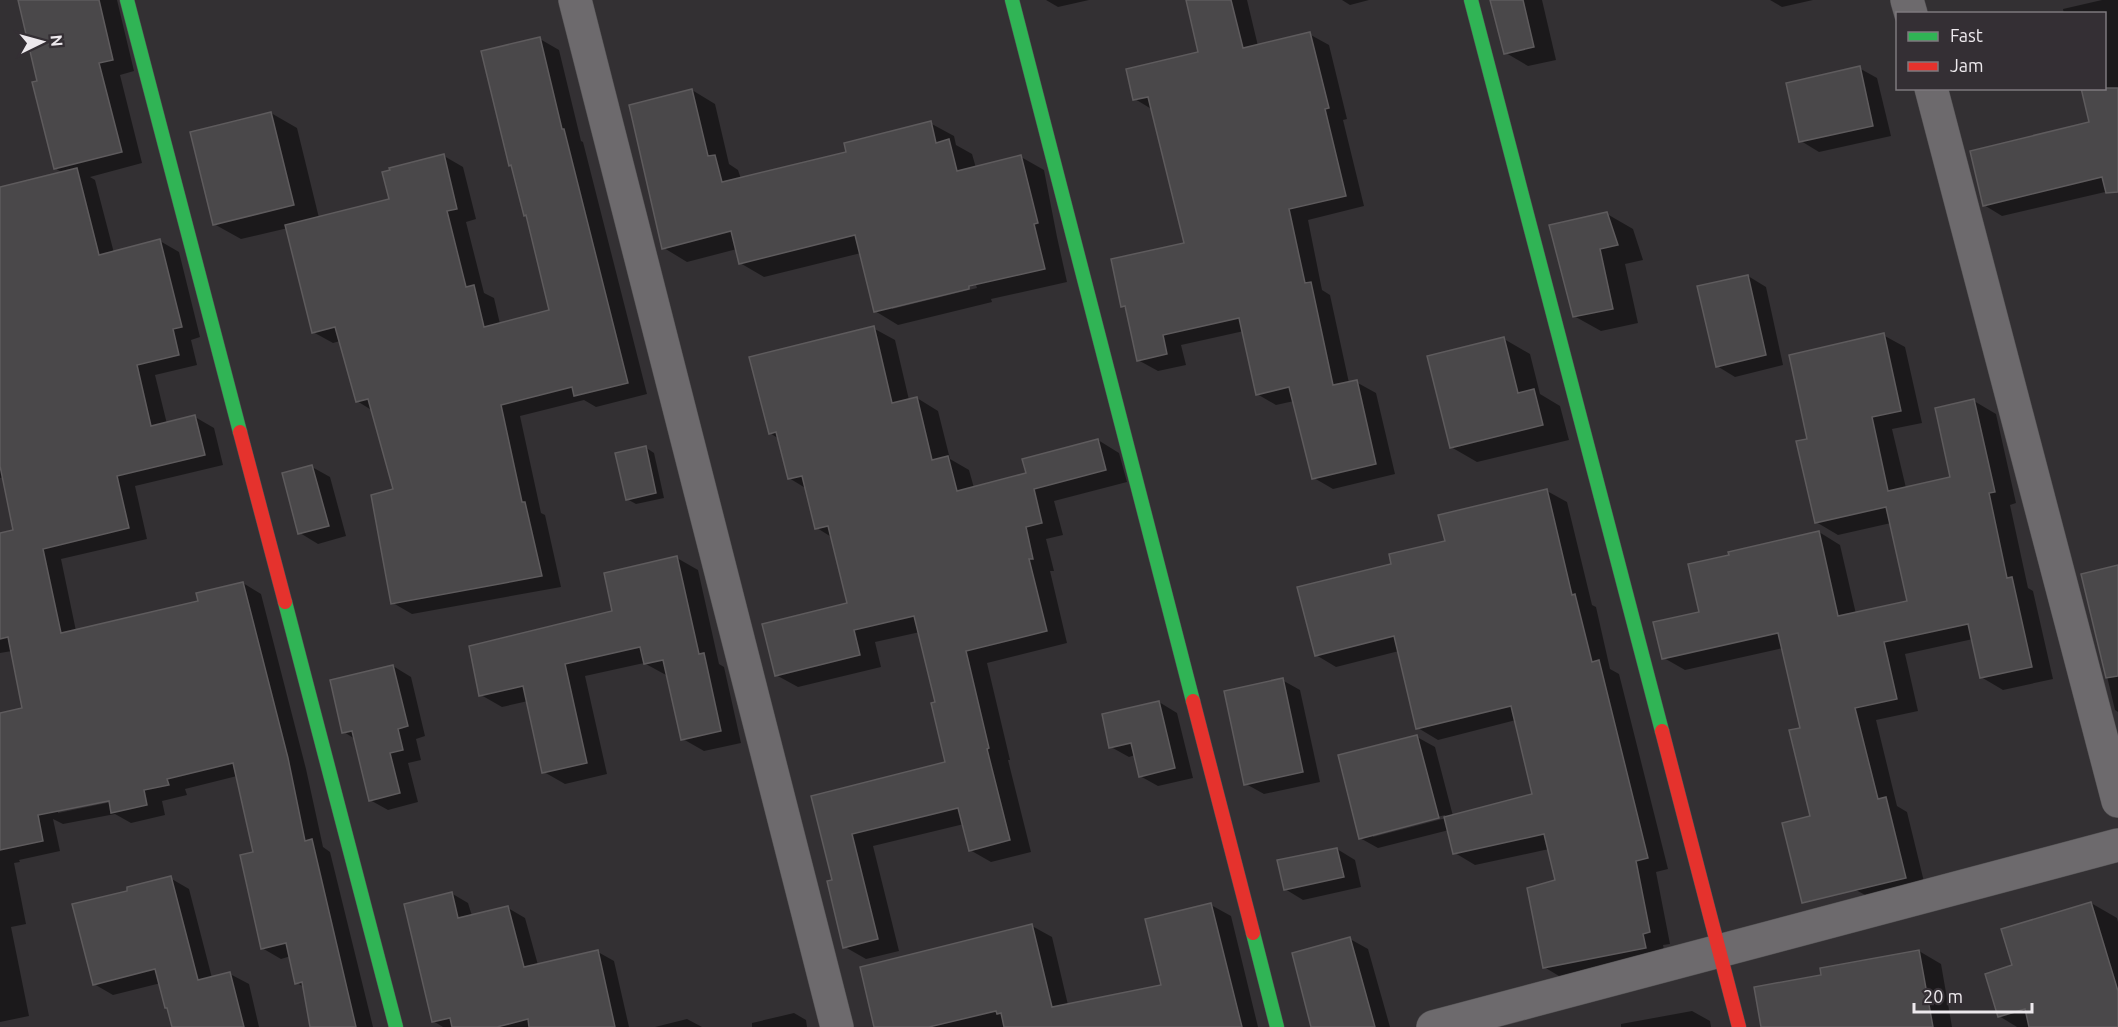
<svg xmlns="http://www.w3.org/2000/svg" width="2118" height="1027" font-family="Ubuntu,sans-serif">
  <rect width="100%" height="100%" fill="#333033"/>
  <!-- shadow -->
  <g fill="#0007" fill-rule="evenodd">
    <path d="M20 0H117L134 71 120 75 142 163 90 177 95 180 114 253 160 241 179 252 200 337 191 340 197 365 155 375 167 424 195 417 214 428 223 465 135 486 147 539 61 559 76 631 200 602 243 583 261 594 306 769 323 847 330 852 373 1027H312L304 987 297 983 291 956 281 959 262 948 254 854 237 776 185 789 187 795 162 801 165 815 131 823 115 814 63 824 53 819 60 851 19 860 20 862 14 863 26 924 11 927 29 1016 0 1022V804L42 802 12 651 0 653V534L15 531 4 477 0 478V189L63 173 55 168 39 82ZM116 798V801L58 813V810Z"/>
    <path d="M1046 0H1089L1058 7Z"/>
    <path d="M1188 0H1247L1258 46 1309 34 1329 45 1347 119 1343 120 1364 206 1308 220 1322 290 1330 295 1349 383 1356 382 1376 393 1395 474 1333 489 1314 478 1294 401 1276 405 1257 394 1244 331 1181 345 1186 365 1158 371 1138 360 1127 309 1122 306 1186 244 1153 110 1135 99 1200 53Z"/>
    <path d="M1342 0H1369L1350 5Z"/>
    <path d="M1492 0H1542L1556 60 1528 66 1506 53Z"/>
    <path d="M1770 0H1813L1782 7Z"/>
    <path d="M2102 0H2118V189L2002 216 1984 205 2090 123 2104 88V14H2064L2063 9Z"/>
    <path d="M540 39 559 50 581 141 583 142 647 394 596 407 584 400 520 416 541 513 545 515 561 587 412 614 393 603 395 490 373 411 357 401 340 341 333 343 313 332 288 228 241 239 214 224 271 113 297 128 319 218 390 200 444 156 463 167 476 219 466 222 484 293 494 298 500 324 551 311 528 216 525 215 513 166 511 165Z"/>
    <path d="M1859 68 1877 78 1891 136 1819 152 1801 141Z"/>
    <path d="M692 90 715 104 729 164 738 170 741 179 848 153 930 123 954 136 956 145 972 154 976 168 1021 157 1044 170 1057 237 1067 282 991 299 992 302 898 325 875 311 861 253 764 277 740 263 737 249 687 262 664 248ZM976 285 977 288 892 309V306Z"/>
    <path d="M1607 214 1633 229 1643 260 1625 264 1638 323 1601 331 1574 316Z"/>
    <path d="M1748 276 1766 287 1783 365 1735 377 1717 366Z"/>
    <path d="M873 328 895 340 909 400 917 398 938 411 950 459 969 470 974 488 1028 474 1098 440 1119 453 1127 482 1054 501 1063 535 1046 539 1054 571H1050L1067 643 987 663 1010 760H1008L1031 852 991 862 970 850 964 824 873 846 899 951 866 959 845 947 834 881 813 797 947 763 937 703 920 632 875 642 881 667 798 687 776 675 849 604 833 538 817 528 807 489 789 478 779 439 770 433Z"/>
    <path d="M1883 335 1905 347 1922 423 1892 429 1906 488 1952 478 1974 401 1996 414 2016 503 2010 505 2028 588 2033 591 2053 679 2003 690 1981 677 1973 639 1905 654 1918 711 1876 720 1897 806 1907 812 1926 890 1878 902 1856 890 1812 817 1802 729 1783 648 1685 670 1664 658 1700 613 1730 556 1819 532 1840 545 1856 614 1909 602 1891 523 1838 535 1816 522 1809 440Z"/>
    <path d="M1504 339 1530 354 1540 394 1560 406 1569 440 1477 462 1451 447Z"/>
    <path d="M645 447 654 453 664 498 636 504 627 499Z"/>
    <path d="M312 467 330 477 346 536 318 544 300 533Z"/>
    <path d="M1547 491 1567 502 1592 605 1596 607 1610 669 1619 674 1668 869 1656 872 1670 944 1663 945 1666 959 1564 979 1544 967 1557 881 1549 849 1475 865 1455 853 1449 830 1378 848 1360 838 1417 737 1435 747 1453 816 1534 795 1516 720 1438 740 1418 728 1399 651 1336 667 1316 655 1393 565 1447 542ZM1445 815 1446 818 1373 837V834Z"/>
    <path d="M677 558 698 570 719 664 724 667 741 743 704 751 683 739 668 675H666L644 663 585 676 607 774 565 784 544 772 528 701 502 707 481 695 614 612Z"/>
    <path d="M2118 567V712L2115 710 2083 575Z"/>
    <path d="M393 666 411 677 425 736 416 739 421 760 408 763 418 802 388 810 370 800 355 739 344 732Z"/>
    <path d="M1282 680 1300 690 1320 782 1264 794 1246 784Z"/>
    <path d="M1159 702 1177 713 1193 778 1158 786 1140 776 1135 755 1129 757 1111 747Z"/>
    <path d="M1337 849 1355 860 1361 887 1303 900 1285 889Z"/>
    <path d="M170 878 189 889 212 978 230 974 249 984 259 1027H173L161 983 113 995 94 984 129 892Z"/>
    <path d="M451 893 468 903 472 916 508 908 525 918 538 965 598 952 614 961 629 1027H443L433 1021Z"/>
    <path d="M2091 903 2117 918 2118 922V1027H2017L1999 1016 2014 966Z"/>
    <path d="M1211 905 1231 916 1258 1027H876L1032 926 1052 937 1068 1005 1163 986Z"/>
    <path d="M1350 939 1368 949 1390 1027H1313Z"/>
    <path d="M1919 951 1941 964 1952 1027H1891Z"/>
    <path d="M1692 1011 1710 1021 1711 1027H1621V1024Z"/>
    <path d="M794 1013 806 1020 807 1027H752V1023Z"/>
    <path d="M687 1019 702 1027H655Z"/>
  </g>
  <!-- building -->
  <g fill="#4a484a" stroke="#5e5b5d" stroke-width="1.5">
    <path d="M18 0H99L113 60 99 63 122 152 54 169 32 82 37 81Z"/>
    <path d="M1186 0H1231L1243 48 1310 32 1329 108 1325 109 1346 196 1289 209 1305 283 1311 282 1333 385 1357 380 1376 464 1312 479 1289 387 1256 395 1239 318 1163 335 1167 354 1137 361 1125 306 1121 307 1111 259 1184 243 1148 97 1133 100 1126 69 1198 52Z"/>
    <path d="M1490 0H1523L1534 47 1504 54Z"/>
    <path d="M540 37 562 129H564L628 383 574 396 572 387 501 405 522 502H525L542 576 391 604 371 495 393 489 368 399 356 402 335 327 312 333 285 225 389 199 382 172 390 170 389 168 444 154 457 209 447 211 466 287 474 285 484 327 549 310 526 215 524 216 511 165 509 166 481 51Z"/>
    <path d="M1860 66 1873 126 1799 142 1786 83Z"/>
    <path d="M2081 88H2118V192L2106 193 2102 177 1983 206 1970 151 2089 122Z"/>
    <path d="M692 89 708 156 715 155 722 182 846 152 844 143 931 121 936 143 949 139 957 171 1021 155 1038 223 1034 224 1045 269 969 286V289L874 312 855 235 739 264 731 231 662 249 629 105Z"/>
    <path d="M271 112 294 205 213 225 190 132Z"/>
    <path d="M77 168 99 255 160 239 182 327 173 329 179 355 137 365 151 426 195 415 205 455 117 476 129 528 43 549 61 633 198 601 196 593 243 582 288 758 305 841 312 839 356 1027H310L302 982 295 984 286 943 261 949 240 855 253 852 233 763 167 779 169 785 144 790 147 805 111 813 109 801 38 815 43 841 0 850V713L22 708 8 637 0 639V533L13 530 0 466V187Z"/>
    <path d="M1607 212 1618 245 1600 249 1613 309 1573 317 1549 225Z"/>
    <path d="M1748 275 1766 355 1716 367 1697 286Z"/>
    <path d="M874 326 892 403 917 397 932 460 948 456 957 491 1026 473 1022 459 1098 439 1106 470 1034 489 1042 523 1026 527 1033 559H1029L1047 631 966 651 989 748 987 749 1010 840 969 851 958 808 852 834 878 939 843 948 827 881 832 880 811 796 945 762 931 703 935 702 914 616 854 630 860 655 775 676 762 624 847 603 828 526 815 529 802 476 788 479 776 432 769 434 749 357Z"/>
    <path d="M1884 333 1901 411 1872 417 1888 491 1950 477 1935 408 1974 399 1995 492 1989 493 2007 578 2012 577 2032 667 1980 678 1968 624 1884 642 1897 699 1855 708 1878 799 1886 797 1906 878 1802 903 1782 823 1810 816 1789 730 1800 728 1778 633 1662 659 1653 622 1699 612 1688 564 1729 555 1728 552 1819 531 1838 616 1907 601 1886 507 1815 523 1796 441 1807 439 1789 355Z"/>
    <path d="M1504 337 1518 393 1534 389 1543 425 1450 448 1427 356Z"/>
    <path d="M646 446 656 493 626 500 615 453Z"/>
    <path d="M312 465 329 526 298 534 282 473Z"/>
    <path d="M1547 489 1572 595 1575 594 1592 662 1599 660 1648 858 1636 861 1650 932 1643 934 1646 948 1543 968 1527 888 1555 880 1544 834 1453 854 1444 817 1532 794 1511 706 1416 729 1394 636 1315 656 1297 587 1391 564 1389 554 1445 541 1438 515Z"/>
    <path d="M677 556 699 654 704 653 721 731 681 740 663 660 644 664 640 647 565 664 587 763 542 773 523 686 479 696 469 646 612 611 604 573Z"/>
    <path d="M2118 565V676L2106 678 2081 574Z"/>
    <path d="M393 665 408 726 398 729 403 750 390 753 400 793 369 801 352 731 342 733 330 680Z"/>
    <path d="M1283 678 1303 772 1244 785 1224 691Z"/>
    <path d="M1159 701 1175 768 1139 777 1131 743 1109 748 1102 714Z"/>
    <path d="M1417 735 1439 818 1359 839 1338 755Z"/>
    <path d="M1337 848 1344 877 1284 890 1277 860Z"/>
    <path d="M171 876 198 980 230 972 244 1027H172L167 1008H165L155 969 93 985 72 904 127 891V887Z"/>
    <path d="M452 892 458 918 508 906 524 967 598 950 615 1027H529L528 1019 497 1027H452L450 1018 432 1022 404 904Z"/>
    <path d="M2091 902 2118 991V1027H2029L2025 1009 1998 1017 1985 974 2012 965 2001 929Z"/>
    <path d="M1211 903 1242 1027H1004L1001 1013 997 1014 996 1011 929 1027H874L860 967 1032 924 1052 1007 1161 985 1145 919Z"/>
    <path d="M1350 937 1375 1027H1311L1292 953Z"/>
    <path d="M1919 950 1933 1027H1761L1754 987 1821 975 1820 968Z"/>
  </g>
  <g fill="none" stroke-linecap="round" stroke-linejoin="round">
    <!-- street casing -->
    <g stroke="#514f51" stroke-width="34">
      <g id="street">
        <path d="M575 0 837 1027"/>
        <path d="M1907 0 1911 14"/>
        <path d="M1931 88 2118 801"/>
        <path d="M1433 1027 2118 845"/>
      </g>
    </g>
    <!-- fast casing -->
    <g stroke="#514f51" stroke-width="15">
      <g id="fast">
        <path d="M127 0 240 432"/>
        <path d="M1012 0 1193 701"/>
        <path d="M1471 0 1662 731"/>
        <path d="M285 602 396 1027"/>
        <path d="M1253 933 1277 1027"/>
      </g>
    </g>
    <!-- jam casing -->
    <g stroke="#514f51" stroke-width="15">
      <g id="jam">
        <path d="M240 432 285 602"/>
        <path d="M1193 701 1253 933"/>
        <path d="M1662 731 1739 1027"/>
      </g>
    </g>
    <!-- street -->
    <use href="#street" stroke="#6d6a6d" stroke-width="33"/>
    <!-- fast -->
    <use href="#fast" stroke="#30b455" stroke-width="14"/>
    <!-- jam -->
    <use href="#jam" stroke="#e5322d" stroke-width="14"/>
  </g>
  <!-- legend -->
  <rect x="1896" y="12" width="210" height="78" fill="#342f34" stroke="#7e797e" stroke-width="1.5"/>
  <rect x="1908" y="32" width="30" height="9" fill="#30b455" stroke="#7e797e" stroke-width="1.5"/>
  <text x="1950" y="42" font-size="18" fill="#ede9ed">Fast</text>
  <rect x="1908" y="62" width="30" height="9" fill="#e5322d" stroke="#7e797e" stroke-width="1.5"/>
  <text x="1950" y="72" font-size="18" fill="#ede9ed">Jam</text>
  <!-- north arrow -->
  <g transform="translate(42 42) rotate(85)" stroke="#342f34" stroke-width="4.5" paint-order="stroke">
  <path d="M0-4.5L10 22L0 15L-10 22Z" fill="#ede9ed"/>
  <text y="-9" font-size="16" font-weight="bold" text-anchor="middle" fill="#ede9ed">N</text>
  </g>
  <!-- scale -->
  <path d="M1914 1003v9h118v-9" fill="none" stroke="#ede9ed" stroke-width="3"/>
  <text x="1923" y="1003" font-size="18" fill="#ede9ed" stroke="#342f34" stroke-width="4.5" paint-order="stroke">20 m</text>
</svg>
